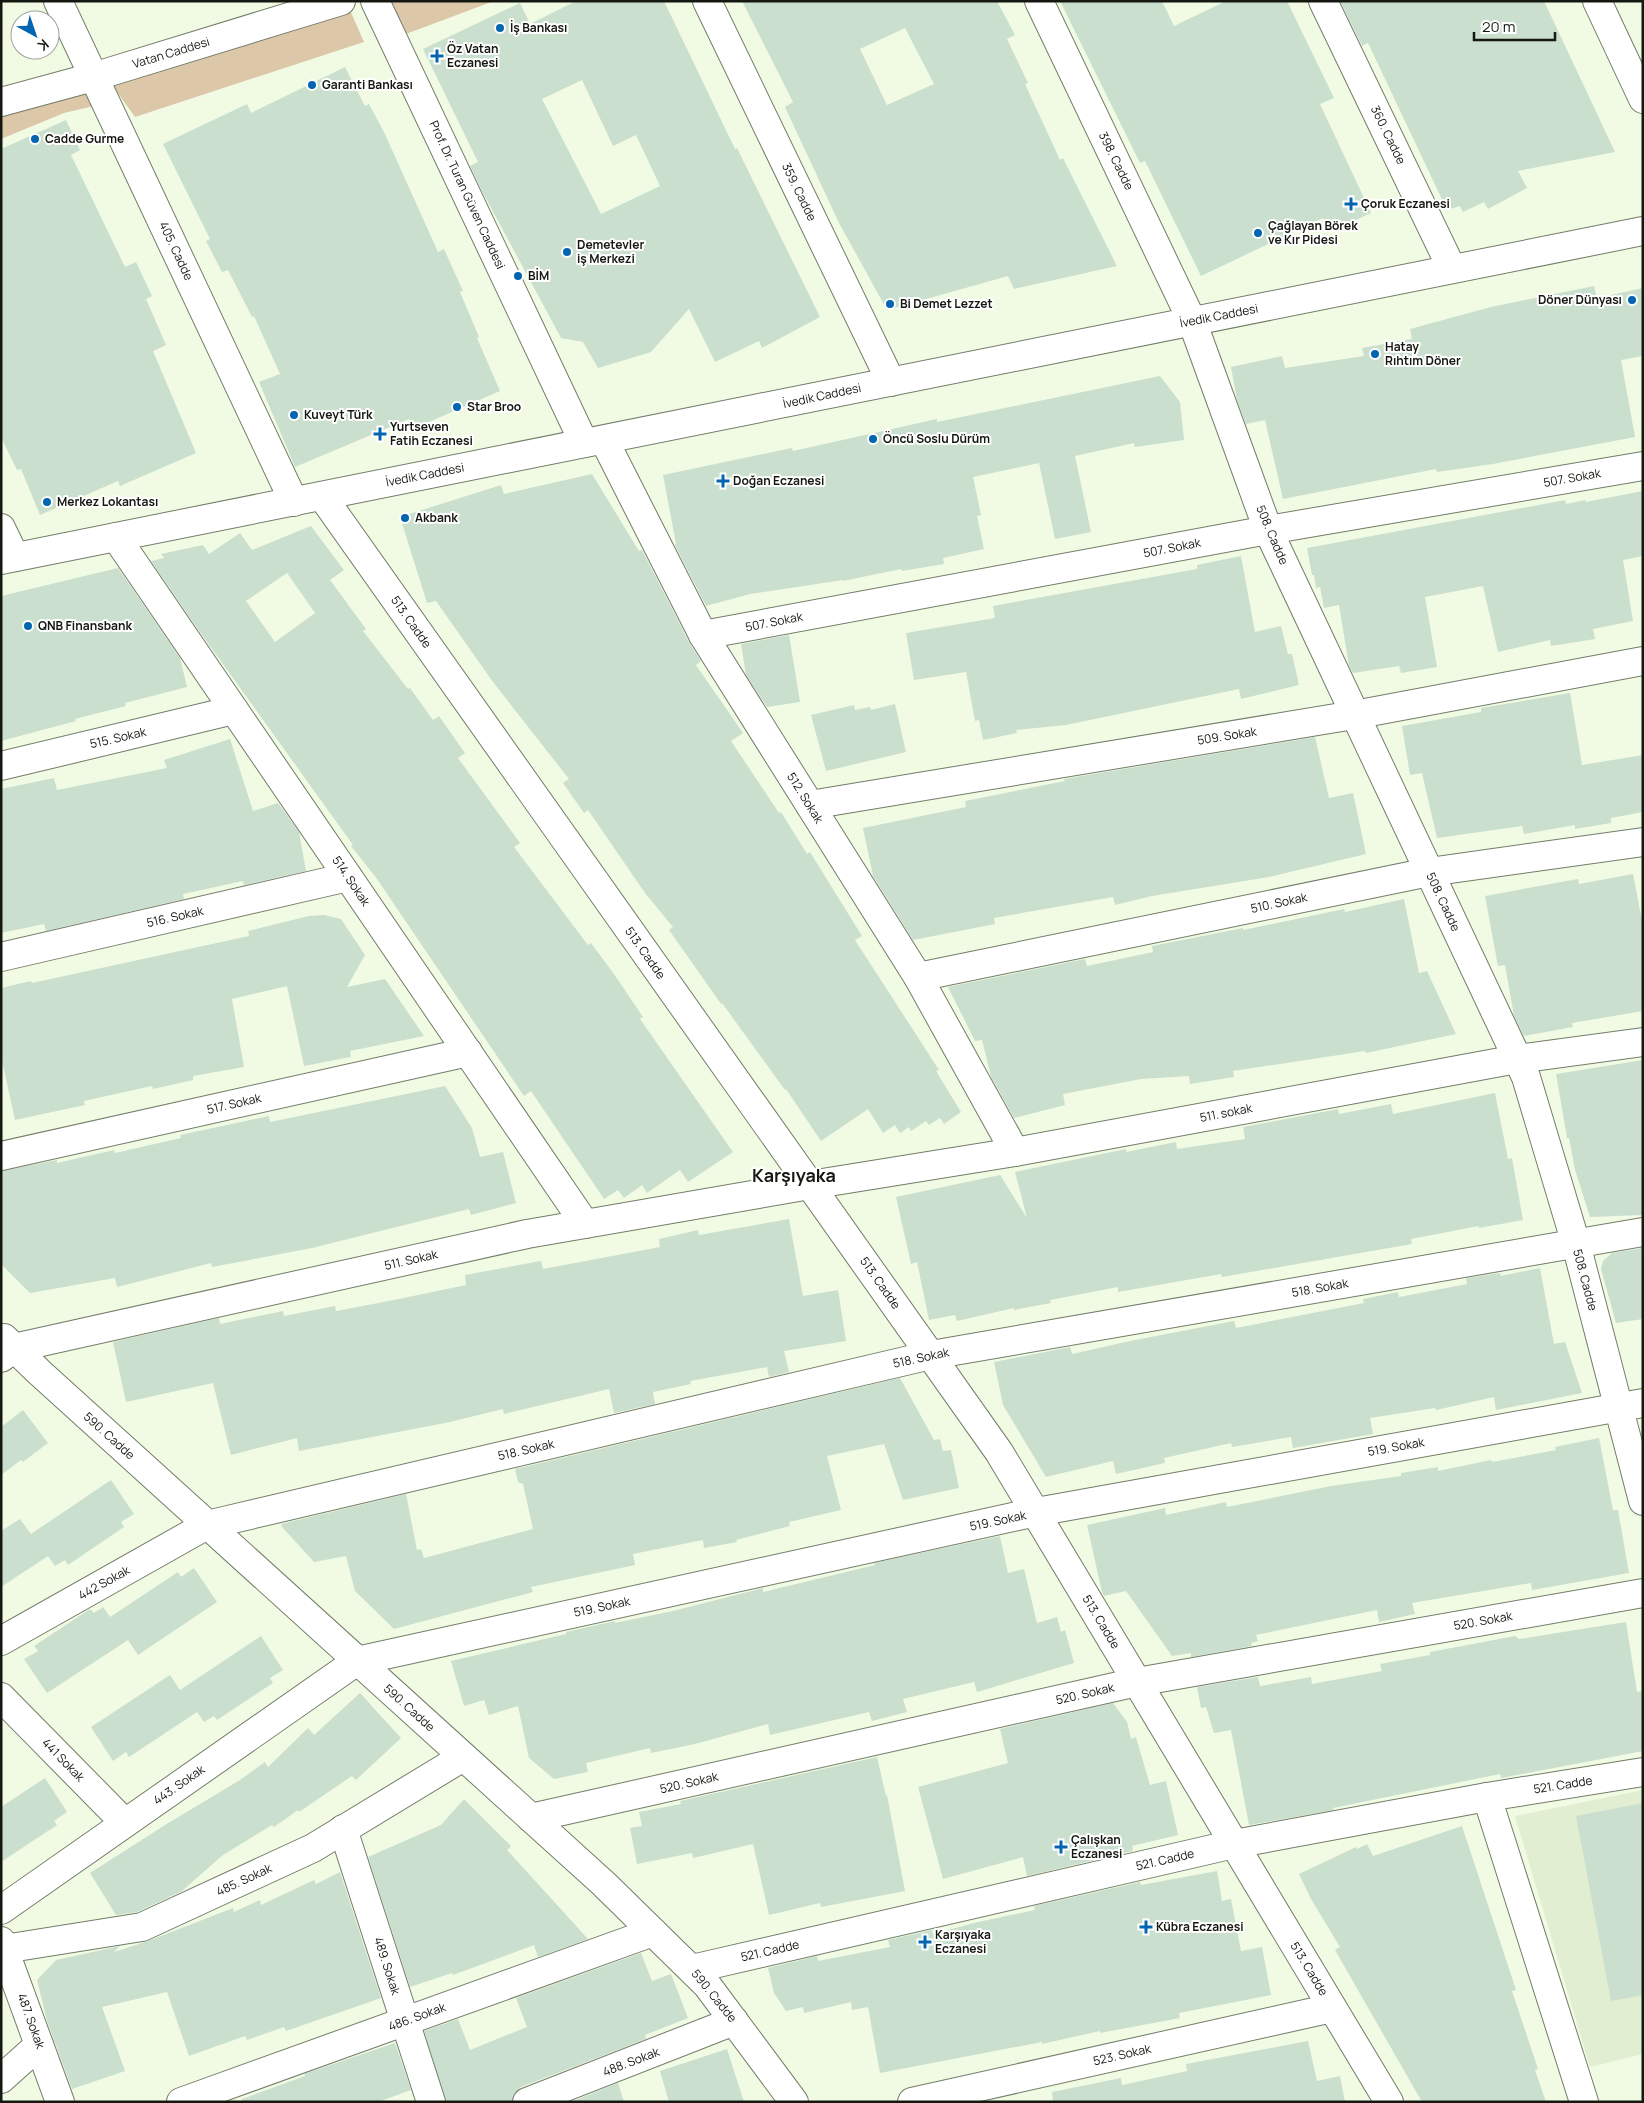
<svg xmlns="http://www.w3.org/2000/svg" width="1644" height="2103" font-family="Manrope,sans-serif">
  <rect width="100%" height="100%" fill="#f1fbe4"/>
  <!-- built -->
  <path fill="#e1eed1" d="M1643 1790V2054L1590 2067 1515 1816Z"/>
  <!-- green -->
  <g fill="#dcc7a8">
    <path d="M387 1H494L406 34Z"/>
    <path d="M349 8 364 42 135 117 110 82Z"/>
    <path d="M86 89 98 105 64 113 1 139V112Z"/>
  </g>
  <!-- building -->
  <g fill="#cadfce" fill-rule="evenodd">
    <path d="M576 1H664L735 149 737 148 820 317 762 348 759 341 715 362 689 309 651 352 598 368 583 342 561 338 483 193 470 166 478 162 423 49 520 3 530 24ZM582 80 613 146 636 135 660 186 601 214 542 99Z"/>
    <path d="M742 1H997L1015 35 1007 39 1028 83 1025 84 1060 160 1063 158 1117 266 1014 289 1008 276 887 310 839 223 785 107 793 102ZM905 28 934 84 887 105 860 49Z"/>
    <path d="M1060 1H1162L1174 26 1226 1H1287L1334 98 1320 104 1371 213 1343 226 1341 220 1327 227 1323 218 1201 276 1145 161 1140 163Z"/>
    <path d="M1340 1H1544L1615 152 1518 171 1527 188 1488 209 1484 202 1463 212 1460 206 1447 210 1368 43 1362 46Z"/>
    <path d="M345 67 365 106 369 104 384 132 438 252 444 249 463 291 460 292 479 337 477 338 500 391 413 429 409 419 295 467 259 382 280 374 254 316 252 317 228 270 222 272 206 241 210 239 163 144 247 104 251 113Z"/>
    <path d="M66 120 80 150 71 155 125 267 136 262 152 296 146 299 166 345 153 351 196 453 120 486 118 481 40 515 21 469 17 470 1 437V149Z"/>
    <path d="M1594 286 1597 298 1643 288V356L1621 360 1635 437 1493 464 1437 472 1436 469 1283 499 1265 420 1246 424 1237 400 1231 367 1282 356 1285 368 1364 356 1362 348 1412 339 1410 329 1491 307Z"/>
    <path d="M1160 376 1180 402 1184 440 1135 447 1134 443 1075 456 1091 532 1055 539 1039 463 973 477 981 515 977 516 984 549 943 558 944 564 902 571 901 569 843 581V580L750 594 706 606 675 545 676 544 663 475 792 448 793 451 937 419V422Z"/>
    <path d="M592 474 639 551 642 550 689 642 701 661 696 665 743 733 731 741 779 813 781 812 807 854 810 852 862 936 855 940 939 1070 936 1071 961 1112 944 1124 940 1118 929 1125 926 1121 911 1131 909 1127 900 1133 895 1125 883 1133 868 1109 821 1141 786 1089 785 1090 722 1003 721 1004 669 930 673 927 645 893 588 810 584 813 563 783 569 779 493 682 436 601 427 603 400 517 501 485 504 494Z"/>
    <path d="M1643 491V556L1623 560 1633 621 1593 629 1595 639 1551 646 1550 640 1498 652 1483 586 1425 597 1437 667 1401 673 1399 666 1353 673 1349 666 1339 605 1324 608 1320 587 1316 588 1314 575H1312L1307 548 1565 500 1566 504 1585 500 1586 502Z"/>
    <path d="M311 526 344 570 330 580 366 629 363 631 408 689 410 688 433 720 439 716 465 753 458 758 520 843 514 847 588 945 591 943 614 974 643 1017 640 1019 733 1152 688 1182 680 1170 647 1193 642 1185 624 1198 618 1190 604 1199 531 1091 524 1096 377 879 351 846 353 845 197 628 151 561 164 558 161 554 203 545 209 554 240 533 252 550ZM287 573 315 613 275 642 246 601Z"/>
    <path d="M1241 556 1255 632 1281 626 1288 654H1292L1299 685 1241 699 1239 689 1066 725 1016 730 1017 733 983 740 979 720 975 721 966 672 914 680 906 633 995 618 993 606 1197 569V565Z"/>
    <path d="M118 568 180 658 187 687 125 703 126 706 75 719 76 721 1 741V596Z"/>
    <path d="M789 635 800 702 767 707 746 675 741 644Z"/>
    <path d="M1570 693 1582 765 1643 755V812L1611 818V823L1575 829V825L1524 834 1522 826 1437 838 1422 773 1410 775 1402 726 1481 712V708Z"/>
    <path d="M895 704 906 752 826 771 811 715 854 705 855 710 870 707 871 710Z"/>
    <path d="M1315 737 1329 798 1353 793 1366 854 1269 877 1152 896 1115 905 1113 897 994 918 995 924 913 940 873 876 863 828 966 807 965 801 1065 781 1064 779Z"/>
    <path d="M230 739 253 811 278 803 299 832 306 871 244 885 243 881 183 894 184 899 46 931 44 924 1 933V789L54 778 57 790 167 768 164 760Z"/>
    <path d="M1633 874 1643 926V1011L1572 1023 1573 1027 1524 1036 1514 1016 1505 965 1498 966 1485 896 1578 879 1579 884Z"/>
    <path d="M1404 899 1419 973 1427 971 1456 1034 1366 1053 1365 1051 1233 1071 1234 1077 1190 1084 1189 1076 1141 1079 1063 1094 1065 1105 1014 1118 991 1077 982 1040 975 1041 948 987 1085 959 1087 966 1153 952 1152 946 1243 928V930L1344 909 1345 912Z"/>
    <path d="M324 915 341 919 365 955 347 987 385 979 424 1036 350 1051 351 1057 304 1066 287 986 232 999 244 1067 193 1076V1080L153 1089 152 1086 84 1101 85 1105 15 1120 1 1056V988L31 981 32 983 249 936 248 931 309 916Z"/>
    <path d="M1643 1060V1215L1590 1217 1575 1170 1569 1138H1567L1556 1074Z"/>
    <path d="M445 1086 472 1128 480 1157 503 1152 516 1203 471 1215 469 1209 312 1248 212 1267 211 1263 117 1287 115 1278 30 1293 1 1264V1171L57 1160V1163L114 1150 115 1153 181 1138 180 1135 269 1116 270 1122Z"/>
    <path d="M1495 1093 1508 1159 1512 1158 1523 1220 1479 1228V1226L1411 1239 1412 1244 1222 1277 1221 1274 1118 1292V1287L1050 1300 1051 1303 1014 1310V1308L957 1321 955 1315 929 1320 917 1262 911 1264 896 1197 1000 1175 1027 1218 1015 1172 1126 1149V1152L1176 1142 1177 1149 1245 1139 1243 1127 1338 1109 1339 1114 1391 1104 1393 1114Z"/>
    <path d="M789 1219 803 1296 838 1290 846 1341 784 1351 789 1372 769 1377 767 1367 690 1381 691 1384 653 1392 655 1404 614 1413 609 1389 504 1414 503 1409 450 1422 299 1451 297 1438 231 1455 213 1383 126 1402 113 1342 219 1318 220 1324 283 1311 284 1316 335 1306 336 1311 389 1301 466 1285 465 1275 541 1261 543 1269 660 1247 659 1239 698 1230 699 1235Z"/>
    <path d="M1643 1248V1319L1616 1323 1601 1269 1603 1261 1612 1253Z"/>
    <path d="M1540 1268 1554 1344 1565 1342 1582 1393 1496 1410 1494 1397 1436 1410 1435 1408 1370 1418 1373 1434 1293 1448 1291 1437 1232 1447 1231 1443 1164 1458 1165 1463 1116 1474 1113 1461 1046 1477 1003 1405 994 1362 1070 1347 1072 1354 1130 1341 1234 1321 1236 1328 1364 1303 1363 1299 1398 1292 1399 1297 1467 1284 1466 1278 1500 1273 1501 1276Z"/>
    <path d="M900 1378 934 1440 940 1439 943 1451 951 1450 959 1488 903 1500 884 1444 827 1456 841 1510 789 1522 790 1526 736 1540 737 1542 704 1548 703 1540 633 1554 635 1565 531 1587 533 1592 394 1629 355 1591 346 1556 314 1562 282 1527 281 1524 406 1494 417 1550 421 1549 424 1558 533 1529 523 1484 518 1482 515 1469Z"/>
    <path d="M23 1410 48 1443 23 1462 21 1460 1 1475V1427Z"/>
    <path d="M1599 1438 1613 1510H1618L1629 1573 1532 1590 1531 1583 1412 1603 1415 1614 1379 1622 1377 1610 1256 1635 1258 1641 1251 1643 1252 1646 1191 1657V1653L1172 1656 1126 1591 1104 1596 1102 1592 1087 1525 1165 1508 1166 1515 1226 1502 1227 1507 1331 1486 1401 1476V1473L1438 1467V1471L1491 1460 1492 1462 1556 1450 1555 1447Z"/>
    <path d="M111 1480 134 1514 121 1522 124 1527 68 1565 65 1560 55 1566 48 1556 1 1587V1531L20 1519 31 1534Z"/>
    <path d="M1000 1536 1008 1573 1024 1569 1037 1623 1057 1617 1061 1632 1065 1630 1074 1663 977 1692 974 1682 903 1699 907 1712 872 1721 869 1712 770 1735 768 1724 695 1744 651 1753 650 1748 586 1763 588 1772 554 1779 529 1758 518 1706 489 1715 484 1700 464 1706 451 1661 566 1634V1632L615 1621V1623L673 1611 763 1588V1592L875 1565 874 1563Z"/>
    <path d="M194 1568 217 1602 138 1655 128 1640 47 1693 24 1659 38 1651 34 1646 90 1609 94 1613 103 1607 110 1617 178 1572 181 1577Z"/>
    <path d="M1626 1622 1637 1692 1643 1691V1751L1501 1778 1500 1774 1333 1808 1334 1810 1249 1825 1231 1730 1214 1733 1206 1707 1201 1708 1197 1687 1258 1677 1260 1686 1311 1677 1312 1684 1382 1671 1380 1664 1430 1655V1652L1515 1636 1519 1639Z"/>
    <path d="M261 1636 283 1670 270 1678 273 1683 217 1720 214 1716 204 1722 197 1712 129 1757 126 1752 113 1761 91 1727 170 1675 180 1690Z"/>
    <path d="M360 1693 401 1738 356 1780 352 1776 299 1812 298 1810 274 1827 272 1825 223 1855 182 1891 137 1912 116 1915 90 1873 165 1825 240 1780 265 1762 268 1767 308 1728 314 1735Z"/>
    <path d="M1113 1703 1127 1722 1131 1739 1136 1737 1150 1785 1166 1781 1178 1835 1132 1846 1133 1851 1027 1876 1023 1857 943 1879 918 1787 1008 1763 1000 1729Z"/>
    <path d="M877 1757 886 1796 887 1795 905 1891 821 1907 820 1903 769 1915 753 1844 693 1858 692 1853 637 1864 630 1828 642 1826 639 1812 681 1804 680 1801Z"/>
    <path d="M45 1778 67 1812 54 1821 57 1825 1 1862V1807Z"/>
    <path d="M464 1799 511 1846 507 1850 588 1939 538 1957 534 1945 453 1975 452 1973 410 1987 368 1857 441 1825Z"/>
    <path d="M1643 1803V1995L1611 2001 1576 1816Z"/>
    <path d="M1462 1826 1516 1990 1512 1991 1538 2069 1535 2070 1546 2102H1422L1335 1950 1340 1947 1311 1899 1299 1874 1356 1847 1357 1849 1367 1844 1373 1856Z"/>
    <path d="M1217 1871 1222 1901 1231 1899 1241 1951 1262 1947 1271 1995 1179 2013 1180 2018 1100 2033V2031L1042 2044V2042L880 2073 868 2007 852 2010 851 2002 804 2013 803 2007 786 2011 774 1993 768 1968 817 1956 818 1961 890 1947 888 1940 932 1930 933 1934 978 1922 1035 1910 1034 1906 1140 1882 1141 1885Z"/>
    <path d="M340 1872 381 1998 286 2031 284 2027 247 2040 245 2036 189 2056 167 1992 102 2007 125 2071 72 2089 47 2021 37 1980 56 1960 120 1946 114 1952 148 1941 233 1908 234 1912 260 1900 261 1905 314 1880 316 1884Z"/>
    <path d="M641 1953 652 1981 671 1974 688 2018 645 2035 646 2039 521 2087 515 2093 512 2102H446L424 2031 458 2019 470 2050 527 2027 516 1998Z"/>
    <path d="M1308 2041 1317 2081 1340 2076 1345 2102H1053L1052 2092 1121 2078 1122 2085 1187 2071 1186 2064Z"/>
    <path d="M395 2043 411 2090 378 2102H242V2099L305 2076 304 2074Z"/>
    <path d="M727 2049 744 2102H669L660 2071Z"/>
    <path d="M618 2083 624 2102H571Z"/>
  </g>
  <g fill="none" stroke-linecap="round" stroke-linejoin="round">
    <!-- minor casing -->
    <g stroke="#737c68" stroke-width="30">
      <g id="minor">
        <path d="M58 1 294 502"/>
        <path d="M375 1 584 443"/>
        <path d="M707 1 891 382"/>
        <path d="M1039 1 1192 321 1268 530 1526 1077 1576 1244 1643 1501"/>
        <path d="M1323 1 1452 269"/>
        <path d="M1597 1 1643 99"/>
        <path d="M604 440 703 635 918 977 1015 1152"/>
        <path d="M322 496 999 1452 1389 2102"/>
        <path d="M1 528 15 557"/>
        <path d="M116 537 585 1224"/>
        <path d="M703 635 1268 530 1643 466"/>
        <path d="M1 766 234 710"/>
        <path d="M810 805 1354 715 1643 661"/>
        <path d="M1 957 348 877"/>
        <path d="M918 977 1429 872 1643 842"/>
        <path d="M1 1156 468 1052"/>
        <path d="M4 1338 39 1372 604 1884 707 1985 794 2102"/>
        <path d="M1 1358 14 1348 527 1234 810 1185 1015 1152 1517 1059 1643 1042"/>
        <path d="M1 1641 207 1525 931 1355 1643 1232"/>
        <path d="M1 1697 125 1823"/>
        <path d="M1487 1797 1584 2102"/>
        <path d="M531 1818 1137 1682 1643 1593"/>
        <path d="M343 1829 431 2102"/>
        <path d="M1 1910 357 1661 1036 1512 1643 1403"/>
        <path d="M1 1941 60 2102"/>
        <path d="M4 1949 142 1927 313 1848 463 1757"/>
        <path d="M692 1969 1234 1844 1487 1797 1643 1772"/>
        <path d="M1 2079 39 2045"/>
        <path d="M181 2102 653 1932"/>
        <path d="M527 2102 734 2021"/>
        <path d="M912 2102 1332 2008"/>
      </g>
    </g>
    <!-- major casing -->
    <g stroke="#737c68" stroke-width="30">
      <g id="major">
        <path d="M1 102 93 77 341 1"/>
        <path d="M1 560 1643 231"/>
      </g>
    </g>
    <!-- minor -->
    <use href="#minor" stroke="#fff" stroke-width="28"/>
    <!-- major -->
    <use href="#major" stroke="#fff" stroke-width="28"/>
  </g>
  <!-- markers -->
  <g fill="#0364b0" stroke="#fff" stroke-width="2">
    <circle cx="500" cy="28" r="5"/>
    <path d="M434.5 48.5h5v5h5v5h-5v5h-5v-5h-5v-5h5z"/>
    <circle cx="312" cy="85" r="5"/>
    <circle cx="35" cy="139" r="5"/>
    <path d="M1348.5 196.5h5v5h5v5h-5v5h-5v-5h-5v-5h5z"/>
    <circle cx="1258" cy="233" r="5"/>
    <circle cx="567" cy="252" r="5"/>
    <circle cx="518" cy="276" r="5"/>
    <circle cx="1632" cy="300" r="5"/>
    <circle cx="890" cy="304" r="5"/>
    <circle cx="1375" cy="354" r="5"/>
    <circle cx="457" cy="407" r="5"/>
    <circle cx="294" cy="415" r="5"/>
    <path d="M377.5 426.5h5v5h5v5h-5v5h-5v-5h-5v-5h5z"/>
    <circle cx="873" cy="439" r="5"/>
    <path d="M720.5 473.5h5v5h5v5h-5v5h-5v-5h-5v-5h5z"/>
    <circle cx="47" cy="502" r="5"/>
    <circle cx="405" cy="518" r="5"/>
    <circle cx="28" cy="626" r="5"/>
    <path d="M1058.5 1839.5h5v5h5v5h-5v5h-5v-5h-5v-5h5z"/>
    <path d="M1143.5 1919.5h5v5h5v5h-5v5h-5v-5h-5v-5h5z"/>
    <path d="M922.5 1934.5h5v5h5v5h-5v5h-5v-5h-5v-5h5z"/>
  </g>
  <g text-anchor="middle" stroke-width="4" stroke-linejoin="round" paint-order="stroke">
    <!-- poi labels -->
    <g font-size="12" font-weight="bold" fill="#151810" stroke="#fff" text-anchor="start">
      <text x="510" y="32">İş Bankası</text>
      <text x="447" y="53">Öz Vatan<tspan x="447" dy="14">Eczanesi</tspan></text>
      <text x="322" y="89">Garanti Bankası</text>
      <text x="45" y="143">Cadde Gurme</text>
      <text x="1361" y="208">Çoruk Eczanesi</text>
      <text x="1268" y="230">Çağlayan Börek<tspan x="1268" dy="14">ve Kır Pidesi</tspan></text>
      <text x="577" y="249">Demetevler<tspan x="577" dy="14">iş Merkezi</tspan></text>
      <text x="528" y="280">BİM</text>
      <text x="1622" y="304" text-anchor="end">Döner Dünyası</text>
      <text x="900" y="308">Bi Demet Lezzet</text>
      <text x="1385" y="351">Hatay<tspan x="1385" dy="14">Rıhtım Döner</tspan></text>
      <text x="467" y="411">Star Broo</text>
      <text x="304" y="419">Kuveyt Türk</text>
      <text x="390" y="431">Yurtseven<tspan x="390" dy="14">Fatih Eczanesi</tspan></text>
      <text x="883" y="443">Öncü Soslu Dürüm</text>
      <text x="733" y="485">Doğan Eczanesi</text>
      <text x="57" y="506">Merkez Lokantası</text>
      <text x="415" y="522">Akbank</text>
      <text x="38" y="630">QNB Finansbank</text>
      <text x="1071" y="1844">Çalışkan<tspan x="1071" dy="14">Eczanesi</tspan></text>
      <text x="1156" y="1931">Kübra Eczanesi</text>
      <text x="935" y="1939">Karşıyaka<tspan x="935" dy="14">Eczanesi</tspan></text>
    </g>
    <!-- street labels -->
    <g font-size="12" fill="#151810" stroke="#fff">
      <text transform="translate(171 53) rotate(-17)" y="4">Vatan Caddesi</text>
      <text transform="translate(1388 135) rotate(64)" y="4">360. Cadde</text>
      <text transform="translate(1116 161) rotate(64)" y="4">398. Cadde</text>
      <text transform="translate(799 192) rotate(64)" y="4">359. Cadde</text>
      <text transform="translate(467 195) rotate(65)" y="4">Prof. Dr. Turan Güven Caddesi</text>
      <text transform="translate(176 251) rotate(65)" y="4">405. Cadde</text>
      <text transform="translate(1219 316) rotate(-11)" y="4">İvedik Caddesi</text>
      <text transform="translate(822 396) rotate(-12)" y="4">İvedik Caddesi</text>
      <text transform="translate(425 475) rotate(-11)" y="4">İvedik Caddesi</text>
      <text transform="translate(1572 478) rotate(-10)" y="4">507. Sokak</text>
      <text transform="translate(1272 535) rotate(67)" y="4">508. Cadde</text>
      <text transform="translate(1172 548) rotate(-11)" y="4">507. Sokak</text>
      <text transform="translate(411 622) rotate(55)" y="4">513. Cadde</text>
      <text transform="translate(774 622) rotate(-11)" y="4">507. Sokak</text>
      <text transform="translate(1227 736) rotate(-9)" y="4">509. Sokak</text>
      <text transform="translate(118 738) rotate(-13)" y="4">515. Sokak</text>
      <text transform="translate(805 798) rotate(58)" y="4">512. Sokak</text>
      <text transform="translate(351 881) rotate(56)" y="4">514. Sokak</text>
      <text transform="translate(1443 902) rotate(65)" y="4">508. Cadde</text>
      <text transform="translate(1279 903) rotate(-12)" y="4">510. Sokak</text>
      <text transform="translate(175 917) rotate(-13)" y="4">516. Sokak</text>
      <text transform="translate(645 953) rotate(55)" y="4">513. Cadde</text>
      <text transform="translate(234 1104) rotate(-13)" y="4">517. Sokak</text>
      <text transform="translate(1226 1113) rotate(-11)" y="4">511. sokak</text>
      <text transform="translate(411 1260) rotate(-13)" y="4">511. Sokak</text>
      <text transform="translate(1585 1280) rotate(75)" y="4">508. Cadde</text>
      <text transform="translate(880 1283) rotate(55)" y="4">513. Cadde</text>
      <text transform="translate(1320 1288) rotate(-10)" y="4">518. Sokak</text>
      <text transform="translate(921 1358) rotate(-12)" y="4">518. Sokak</text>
      <text transform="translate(109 1436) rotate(42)" y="4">590. Cadde</text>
      <text transform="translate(1396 1447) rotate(-10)" y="4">519. Sokak</text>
      <text transform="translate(526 1450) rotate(-13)" y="4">518. Sokak</text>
      <text transform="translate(998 1521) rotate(-12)" y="4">519. Sokak</text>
      <text transform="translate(104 1583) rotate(-29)" y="4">442 Sokak</text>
      <text transform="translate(602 1607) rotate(-12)" y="4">519. Sokak</text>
      <text transform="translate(1483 1621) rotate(-10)" y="4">520. Sokak</text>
      <text transform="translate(1101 1622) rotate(59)" y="4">513. Cadde</text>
      <text transform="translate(1085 1694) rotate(-13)" y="4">520. Sokak</text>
      <text transform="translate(409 1708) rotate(42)" y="4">590. Cadde</text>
      <text transform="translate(63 1760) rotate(46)" y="4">441 Sokak</text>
      <text transform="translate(689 1783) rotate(-13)" y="4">520. Sokak</text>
      <text transform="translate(179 1785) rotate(-35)" y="4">443. Sokak</text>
      <text transform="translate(1563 1785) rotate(-9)" y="4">521. Cadde</text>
      <text transform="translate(1165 1860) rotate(-13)" y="4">521. Cadde</text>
      <text transform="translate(244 1880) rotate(-25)" y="4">485. Sokak</text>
      <text transform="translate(770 1951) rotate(-13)" y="4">521. Cadde</text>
      <text transform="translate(387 1966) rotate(72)" y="4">489. Sokak</text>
      <text transform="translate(1309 1969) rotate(59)" y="4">513. Cadde</text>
      <text transform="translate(714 1996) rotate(51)" y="4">590. Cadde</text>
      <text transform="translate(417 2017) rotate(-20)" y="4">486. Sokak</text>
      <text transform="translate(31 2021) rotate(70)" y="4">487. Sokak</text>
      <text transform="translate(1122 2055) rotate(-13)" y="4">523. Sokak</text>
      <text transform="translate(631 2062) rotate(-21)" y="4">488. Sokak</text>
    </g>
    <!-- district labels -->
    <g font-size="18" font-weight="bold" fill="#151810" stroke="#fff">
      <text x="794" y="1182">Karşıyaka</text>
    </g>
  </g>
  <!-- border -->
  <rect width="1644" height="2103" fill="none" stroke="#151810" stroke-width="5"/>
  <!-- north arrow -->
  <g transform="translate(35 35) rotate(140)"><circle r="24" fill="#ffffff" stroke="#a1a39f"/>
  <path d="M0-4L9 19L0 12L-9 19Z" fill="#0364b0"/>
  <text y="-8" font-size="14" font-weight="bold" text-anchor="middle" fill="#151810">K</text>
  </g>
  <!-- scale -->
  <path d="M1474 32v8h81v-8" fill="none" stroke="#151810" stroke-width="2.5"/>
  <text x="1482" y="32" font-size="15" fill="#151810" stroke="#ffffff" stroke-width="4" paint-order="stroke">20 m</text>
</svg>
